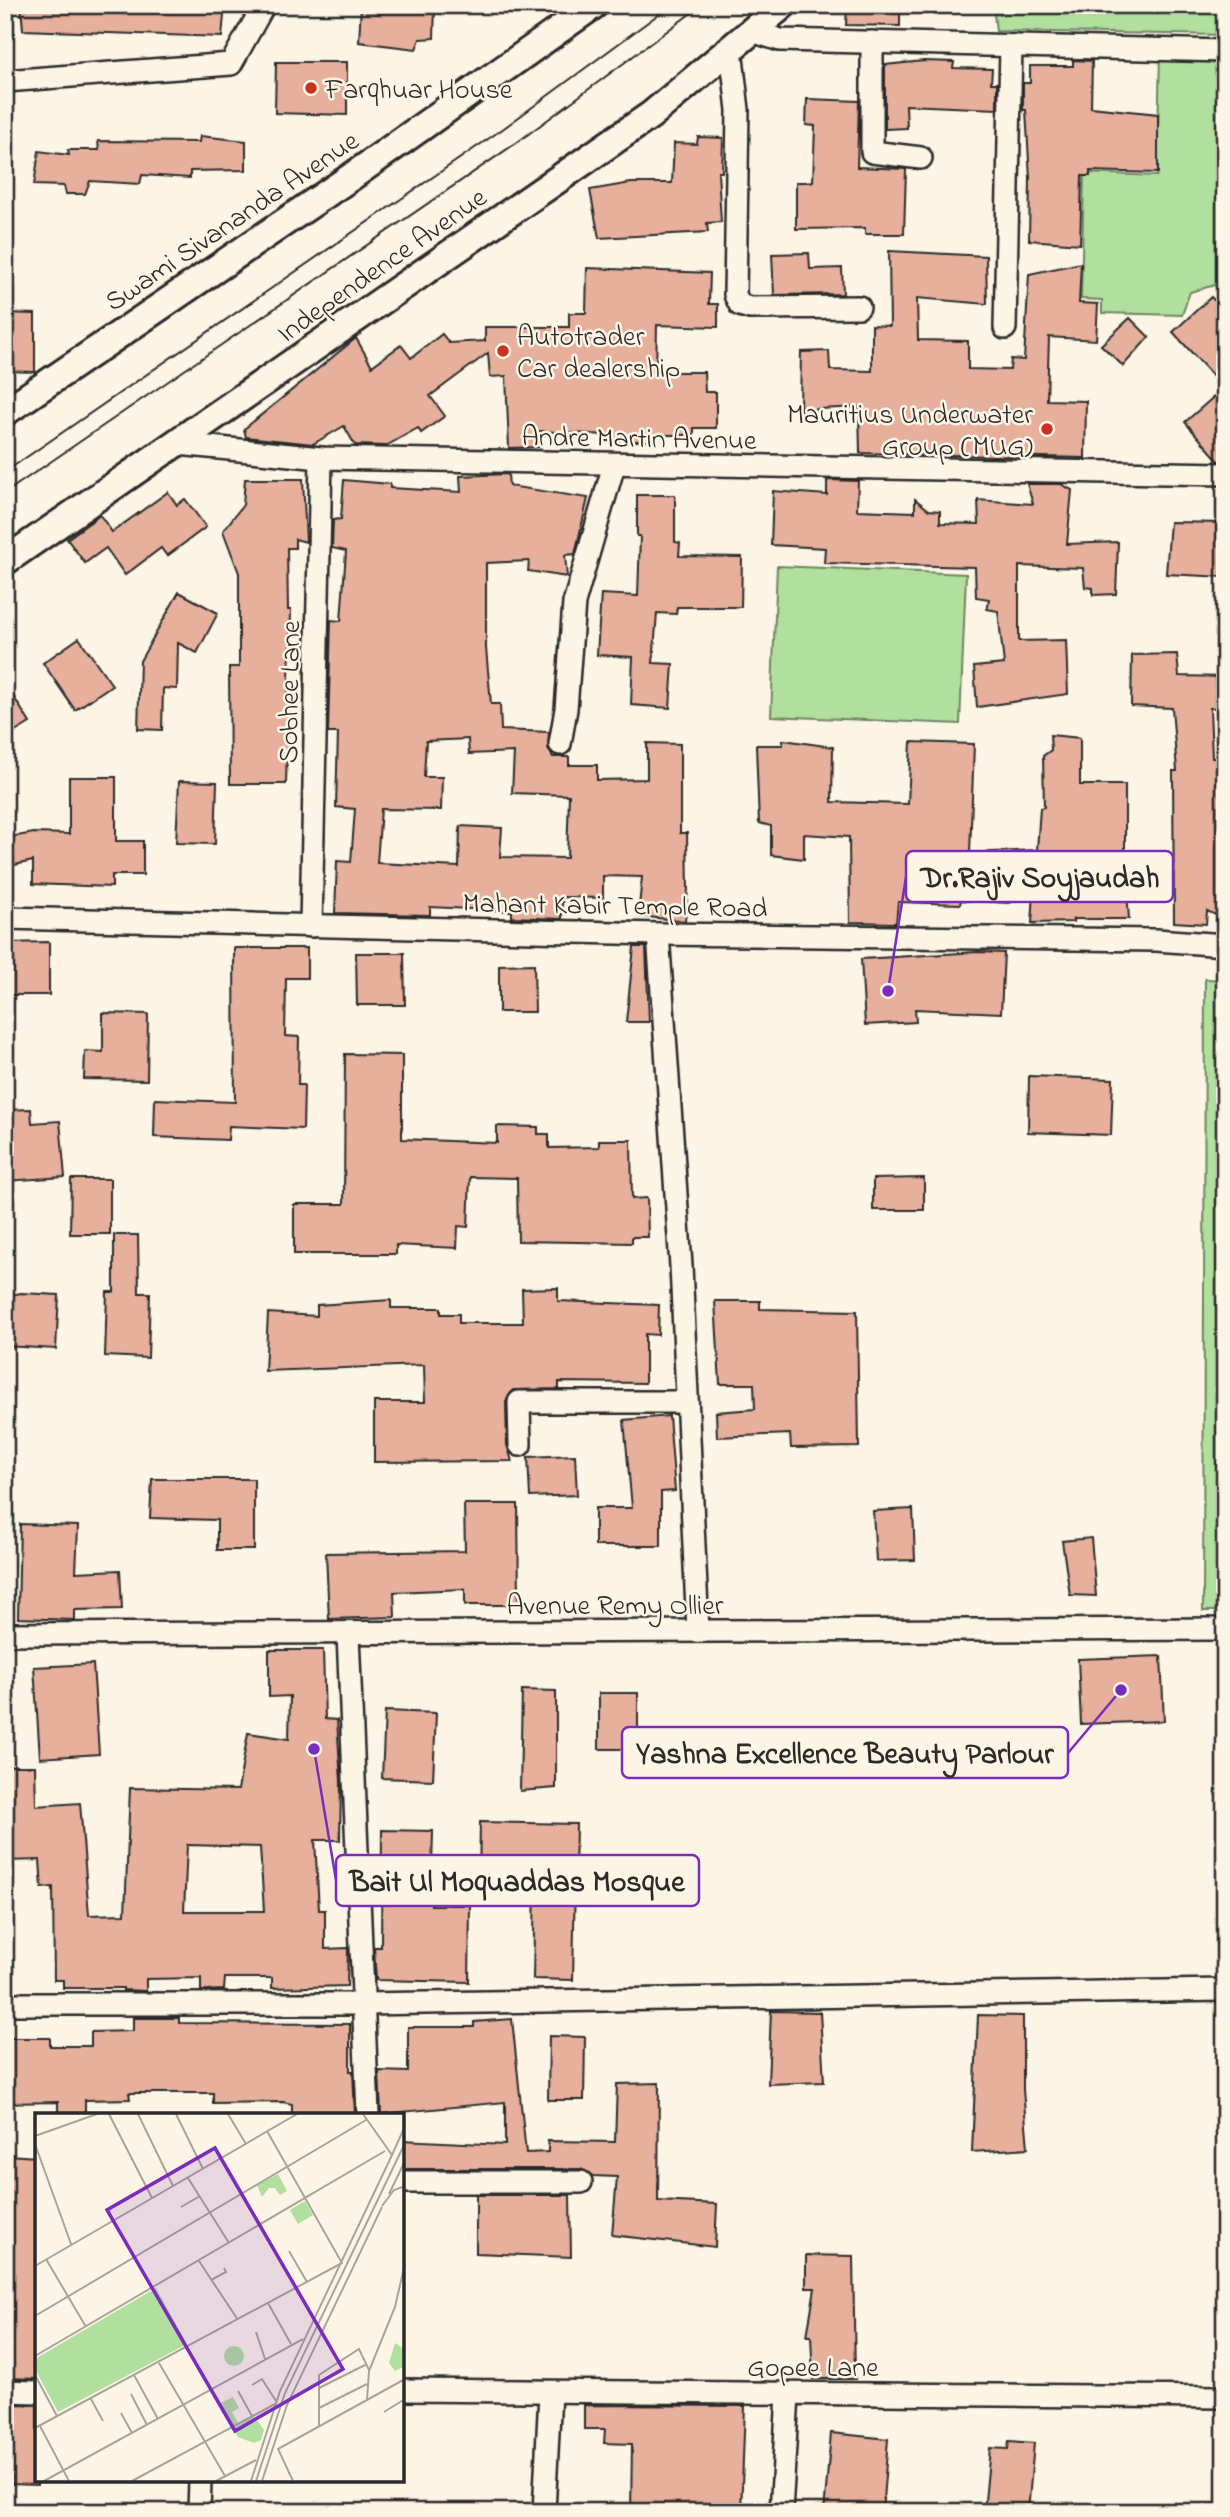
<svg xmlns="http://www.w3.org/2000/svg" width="1230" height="2517" font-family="'Indie Flower',sans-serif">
  <rect width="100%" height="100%" fill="#fcf5e5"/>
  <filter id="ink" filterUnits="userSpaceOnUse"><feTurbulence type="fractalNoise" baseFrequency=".0143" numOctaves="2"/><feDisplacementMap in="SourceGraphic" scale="14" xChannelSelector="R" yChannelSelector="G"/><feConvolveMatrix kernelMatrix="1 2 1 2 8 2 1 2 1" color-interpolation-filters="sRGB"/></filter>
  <g filter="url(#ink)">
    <!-- green -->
    <g fill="#b1df9e" stroke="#6e8564" stroke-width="2">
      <path d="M993 5H1225V35L996 31Z"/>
      <path d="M1160 54 1225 56V301L1215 285 1190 292 1182 315 1102 313V300L1081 299 1084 173 1157 176Z"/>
      <path d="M777 566 966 574 960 724 771 716Z"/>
      <path d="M1205 979 1225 980V1611H1203Z"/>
    </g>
    <!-- building -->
    <g fill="#e7b09d" stroke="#2b2b2b" stroke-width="2" fill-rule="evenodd">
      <path d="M21 5H225L222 37 23 30Z"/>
      <path d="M361 5H435L434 38 420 39 416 49 359 42Z"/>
      <path d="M847 5H900V26L846 25Z"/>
      <path d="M1073 60 1092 61 1091 107 1158 114V173L1090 171V176H1082L1080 244 1029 240 1030 178 1026 110H1023V83H1030V66H1073Z"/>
      <path d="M924 61 954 62 953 68 992 69 991 83H997V109L906 105 907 128 885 129V65Z"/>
      <path d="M276 62H347V115L275 113Z"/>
      <path d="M807 99 859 101 857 167 906 169 904 234H865V228L796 229V182H813L815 126 806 125Z"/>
      <path d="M200 136 246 141V170L190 171V178L142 175 140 184 90 181 85 194H66L64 186 34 185 39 151 69 155 68 150H99L98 141 199 142Z"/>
      <path d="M698 137 723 138 722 172H718L721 222 707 223 708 232 599 238 590 190 631 183H672L674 143 697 144Z"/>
      <path d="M889 251 986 256 987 304 917 298 918 340 968 341V369L1010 370 1011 359 1024 360 1029 274 1081 263 1079 303 1098 304 1096 340 1049 337 1047 400 1086 401 1085 458 860 453 859 407 800 410 801 352 829 351 830 370 872 371V325L890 326Z"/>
      <path d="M809 253 810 269 842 268 843 294 774 295 772 254Z"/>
      <path d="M587 268 710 273 709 304H718V327L657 325 656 372H704L705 392H716V428H694V435H655V441H606V435L540 431 541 447 509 448 506 376 490 377 488 353 430 396 445 416 421 433 418 428 386 446 355 445 344 426 313 444 246 437 244 429 356 338 372 366 401 345 411 358 442 334 449 343 485 341V327H569V313H586Z"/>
      <path d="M1211 297 1225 311V365L1213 376 1173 332Z"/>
      <path d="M5 313 35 314V372L5 371Z"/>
      <path d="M1130 318 1149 337 1123 366 1101 345Z"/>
      <path d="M1225 387V461H1219L1185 422Z"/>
      <path d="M508 474 509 486 588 498 575 554 565 555 567 577 528 571 529 561 486 563V648L491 704H500L501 730 549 732 548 748 553 757H569V765H597V780L647 779V743L680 744V833H687L688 889 685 921 638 916 642 877 603 876V898L562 897V919L512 917V911L430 907V915L335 913 337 861 351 862 355 809 336 807 338 733H328L331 620 341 621 346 551 332 548 333 520 341 519 344 480 390 484V488L461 492 460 476ZM468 739 469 754 514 752 512 793 569 795 567 858 500 857 502 828 460 826 459 867 377 863 381 809 441 810 442 777H424L426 741Z"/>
      <path d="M245 479H303L306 542 295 539V548H287L288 610H291L286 784H230L229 667H239V573L223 531 243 505Z"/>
      <path d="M827 480 858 481 857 510 915 512V499L929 510 940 511V523L979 524 978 500 1033 504 1027 484H1061L1072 490 1067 544 1118 542 1116 594 1093 595V588L1085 587 1083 568 1019 566V641L1066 640 1068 694 977 707 974 667 1004 664 998 611 987 609 989 599 976 597 975 567 824 563 825 548 771 545 773 491 827 495Z"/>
      <path d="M168 492 177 505 185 499 206 527 167 556 161 548 125 575 106 548 85 563 67 539 100 515 112 532Z"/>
      <path d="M637 495H675V542L680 543 679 556 742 557 741 607H677L676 614 657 613 653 663 673 664 670 708 631 705 633 657 597 655 601 594 638 596 640 536H637Z"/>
      <path d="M1170 522 1225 523V577L1166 574Z"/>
      <path d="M179 592 218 613 197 653 178 643 177 689 163 688 162 730 138 729 140 661Z"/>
      <path d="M79 638 112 685 75 710 43 663Z"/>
      <path d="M1177 654 1179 676 1225 677V708H1210L1212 758H1220L1225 810V919L1207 911 1206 924 1174 922 1173 771H1177L1172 708 1131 706 1132 655Z"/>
      <path d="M5 683 30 723 5 738Z"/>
      <path d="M1050 735 1080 738V785H1125V862L1129 919H1073V922L1032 923 1034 893 1009 903 961 900 960 904 898 902 896 923 850 922 849 837 804 834V859L771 855V826L759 823 756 745H783V740L833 747 832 802 908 804 911 742 974 744 970 853 1037 850 1040 808 1044 807 1043 756 1051 750Z"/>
      <path d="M69 777H116V841H143V875H112V887L33 884V861L5 867V838L34 833 69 834Z"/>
      <path d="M179 781 217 782 215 844 176 843Z"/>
      <path d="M49 942V995H5V943Z"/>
      <path d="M634 947H646L649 1022H626Z"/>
      <path d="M234 948H307V978H286L285 1036 299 1037 298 1085H304L303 1129 229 1126 228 1140 154 1137 155 1099 235 1102Z"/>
      <path d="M978 952 1004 953 1001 1013 915 1009 916 1022 865 1025 861 959Z"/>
      <path d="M356 953H404L405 1005H357Z"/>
      <path d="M534 964 535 1012H499V965Z"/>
      <path d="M103 1013 148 1014 147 1080 84 1079 85 1051 103 1052Z"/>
      <path d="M345 1054 402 1055V1139L497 1143V1126L538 1127V1134H549V1148L599 1147V1140H631L632 1199 647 1198 648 1237H632V1243L518 1241 517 1178 470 1177 468 1227 458 1226 457 1248 396 1245V1254H294V1204H344Z"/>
      <path d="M1029 1076 1113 1079 1111 1135 1028 1132Z"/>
      <path d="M31 1109 32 1123 60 1121 65 1177 5 1181V1110Z"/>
      <path d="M924 1178V1210H873V1179Z"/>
      <path d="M71 1179H110V1234H70Z"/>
      <path d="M114 1235H138L139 1293H150L148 1358 105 1356 107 1292H114Z"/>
      <path d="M558 1288V1301L659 1305 658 1335 645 1334V1383L559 1382V1389L513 1390 506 1402 507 1445 512 1461 374 1462V1402H425L424 1365 265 1371 268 1313 317 1316V1305L391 1300V1308H441V1314H459V1323H523L522 1289Z"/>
      <path d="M21 1293 59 1295 56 1349 5 1346V1296Z"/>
      <path d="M715 1301H760V1309L857 1311 859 1447 791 1448 790 1434 717 1437 716 1412 755 1409 754 1384H720Z"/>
      <path d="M669 1416 675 1491 661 1492V1546H595V1508H632L624 1420Z"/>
      <path d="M575 1455 577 1495 530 1497 528 1457Z"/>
      <path d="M152 1479H254V1550H217V1520L150 1518Z"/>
      <path d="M464 1504H518L519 1605H465V1589L394 1592 395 1617 329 1619 326 1553 465 1551Z"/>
      <path d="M913 1509 915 1560 876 1561 873 1511Z"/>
      <path d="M20 1524 78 1526 76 1572 120 1570 122 1609 75 1610V1620L18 1618Z"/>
      <path d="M1091 1538 1096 1596 1070 1595 1062 1541Z"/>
      <path d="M269 1650H323L325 1719 337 1720 341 1782 340 1840H315L319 1910H325V1949L348 1948 347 1986 272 1988V1978H225L224 1990 201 1991V1978L146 1979V1991L123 1990V1988H63V1980H54L53 1887 42 1888 40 1860 5 1861V1766H35L36 1806 80 1803 89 1915 125 1914 130 1788 238 1790 248 1733 289 1739 290 1696 269 1697ZM187 1845 260 1847 264 1911H184Z"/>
      <path d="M1161 1656 1164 1721 1081 1724 1078 1659Z"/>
      <path d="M93 1664 99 1754 40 1758 34 1667Z"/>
      <path d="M522 1690 556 1691V1788L520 1791Z"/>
      <rect x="599" y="1693" width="39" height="56"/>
      <path d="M385 1711 436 1713 433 1780 382 1778Z"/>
      <path d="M480 1822 576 1824 573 1980 533 1979 535 1886 479 1885Z"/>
      <path d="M382 1830 433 1831 431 1905H470L469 1982 376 1980 374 1947H381Z"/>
      <path d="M771 2011 820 2012 824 2082 768 2084Z"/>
      <path d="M978 2015 1023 2016V2090L1028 2148 972 2152Z"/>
      <path d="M133 2018H179V2023L350 2024V2071H353L355 2115H292V2104L283 2102 213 2103V2093H129L130 2099 85 2100V2115H58V2102L7 2103 6 2038H50V2046H91V2032L133 2031Z"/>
      <path d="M512 2019 526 2153 548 2152V2141L615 2142 617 2084 659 2083 658 2201 717 2204 715 2247 612 2235 617 2177 593 2176 581 2169H402V2140L505 2145V2102L381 2114 379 2071 408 2072V2027H474V2022Z"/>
      <path d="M549 2036 585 2037 584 2100H548Z"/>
      <path d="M7 2155 37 2157V2379L5 2378Z"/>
      <path d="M476 2195H570L571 2257 476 2253Z"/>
      <path d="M806 2255 853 2256 855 2379H813L811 2336H807L815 2288H806Z"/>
      <path d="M14 2404 37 2405V2485L12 2484V2476H5V2427L13 2428Z"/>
      <path d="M584 2405 745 2406 741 2512H631L632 2444 604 2443 605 2429H584Z"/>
      <path d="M831 2433 888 2439 882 2512H824Z"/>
      <path d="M1009 2441 1034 2443 1028 2512H984L990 2448 1008 2449Z"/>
    </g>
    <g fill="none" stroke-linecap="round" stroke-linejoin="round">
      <!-- minor casing -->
      <g stroke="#2b2b2b" stroke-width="26">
        <g id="minor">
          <path d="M752 31 780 40 1225 51"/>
          <path d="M872 42V152L921 158"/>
          <path d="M731 49 738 110 735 295 740 305 750 308 859 307"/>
          <path d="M5 81 231 64 264 5"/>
          <path d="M1005 328 1011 46"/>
          <path d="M178 444 321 458 1225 474"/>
          <path d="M560 744 566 709 574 603 614 465"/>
          <path d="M5 918 658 934 1156 940 1225 945"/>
          <path d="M311 926 321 458"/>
          <path d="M658 934 681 1266 698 1631"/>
          <path d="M520 1445 519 1402H687"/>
          <path d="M5 1634 1225 1629"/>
          <path d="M348 1634 368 2114"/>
          <path d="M5 2004H364L1225 1990"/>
          <path d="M402 2182H581"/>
          <path d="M402 2390 1225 2397"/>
          <path d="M5 2391 37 2392"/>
          <path d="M199 2512 200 2480"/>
          <path d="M544 2512 550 2393"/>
          <path d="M781 2512 788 2395"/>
        </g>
      </g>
      <!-- tertiary casing -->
      <g stroke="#2b2b2b" stroke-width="32">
        <g id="tertiary">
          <path d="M5 412 351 177 594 5"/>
          <path d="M5 561 651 115 783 5"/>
        </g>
      </g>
      <!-- minor -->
      <use href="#minor" stroke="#fcf5e5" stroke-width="21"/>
      <!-- tertiary -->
      <use href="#tertiary" stroke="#fcf5e5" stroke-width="26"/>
      <!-- tram -->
      <g stroke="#2b2b2b" stroke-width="2">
        <path d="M5 472 504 128 671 5"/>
        <path d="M5 493 519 141 702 5"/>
      </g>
    </g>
  </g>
  <!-- markers -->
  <g fill="#c8321e" stroke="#fcf5e5" stroke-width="2.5">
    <circle cx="311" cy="88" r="7"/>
    <circle cx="503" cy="351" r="7"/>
    <circle cx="1047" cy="429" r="7"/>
  </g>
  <g text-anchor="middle" stroke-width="5" stroke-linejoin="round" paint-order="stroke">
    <!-- poi labels -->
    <g font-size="28" fill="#2b2b2b" stroke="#fcf5e5" text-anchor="start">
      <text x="325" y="98">Farqhuar House</text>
      <text x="517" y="345">Autotrader<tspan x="517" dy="32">Car dealership</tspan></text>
      <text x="1033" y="423" text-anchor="end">Mauritius Underwater<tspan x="1033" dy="32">Group (MUG)</tspan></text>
    </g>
    <!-- street labels -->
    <g font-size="28" fill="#2b2b2b" stroke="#fcf5e5">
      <text transform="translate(231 220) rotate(-34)" y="10">Swami Sivananda Avenue</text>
      <text transform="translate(381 264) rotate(-35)" y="10">Independence Avenue</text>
      <text transform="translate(639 437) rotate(1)" y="10">Andre Martin Avenue</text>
      <text transform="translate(288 692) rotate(-89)" y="10">Sobhee Lane</text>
      <text transform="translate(615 904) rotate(1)" y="10">Mahant Kabir Temple Road</text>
      <text x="615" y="1614">Avenue Remy Ollier</text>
      <text x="813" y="2376">Gopee Lane</text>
    </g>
  </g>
  <!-- overview -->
  <g transform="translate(35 2113)">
    <rect width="369" height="369" fill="#fcf5e5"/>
    <path d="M243 61 252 78 245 82 240 75H234L227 84 222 72ZM270 88 278 102 263 111 255 97ZM121 175 152 231 23 299 0 256V246ZM360 230 369 236 370 253 360 258 354 250ZM189 243a10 10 0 1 1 20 0a10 10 0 1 1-20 0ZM198 284 204 295 197 299 203 310 196 314 183 291ZM219 303 229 317 226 327 219 330 203 324 198 315Z" fill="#b1df9e"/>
    <path fill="none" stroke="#a8a49b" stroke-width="2" d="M74 1 117 85M103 1 138 73M141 1 168 56M193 1 211 31M0 23 62 1M0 31 36 131M357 42 370 13M153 65 194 130M354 81 370 48M347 93 359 77 370 73M146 94 165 83M254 138 272 169M11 146 51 214M164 148 203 207M0 153 262 1M176 167 191 159 189 155M233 190 256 231M0 203 331 7M221 219 230 246M0 243 350 38M124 250 190 363M0 262 22 303M99 262 123 306M217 272 227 266 241 288M284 275 332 251M203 278 217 303M96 281 112 312M56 286 68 308M332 287 334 258 360 194 370 150M284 295 332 271M349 299 370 286M86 300 97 320M5 313 34 368M284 314V262L324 236 334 257M0 315 307 150 232 18M9 368 268 226M97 368 240 291M181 368 221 347M216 368 245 278 357 42 328 1M221 368 250 280 370 30M227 368 252 292 347 94M258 368 243 336 370 266"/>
    <path fill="#7b2cbf" fill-opacity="0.15" stroke="#7b2cbf" stroke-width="3.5" d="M180 35 308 256 200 318 72 97Z"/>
    <rect width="369" height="369" fill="none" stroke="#2b2b2b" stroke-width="3.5"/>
  </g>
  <!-- callouts -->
  <path fill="none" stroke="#7b2cbf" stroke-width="2.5" d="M888 991L906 877M1121 1690L1068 1753M314 1749L336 1880"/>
  <g fill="#7b2cbf" stroke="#fcf5e5" stroke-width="2.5">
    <circle cx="888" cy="991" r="7"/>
    <circle cx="1121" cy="1690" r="7"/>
    <circle cx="314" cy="1749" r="7"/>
  </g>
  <g fill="#fcf5e5" stroke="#7b2cbf" stroke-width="2.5">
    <rect x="906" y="851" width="267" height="51" rx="7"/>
    <rect x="622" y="1727" width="446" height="51" rx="7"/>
    <rect x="336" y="1855" width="363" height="51" rx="7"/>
  </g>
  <g font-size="30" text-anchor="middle" font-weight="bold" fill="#2b2b2b">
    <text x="1040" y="887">Dr.Rajiv Soyjaudah</text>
    <text x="845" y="1763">Yashna Excellence Beauty Parlour</text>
    <text x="517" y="1891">Bait Ul Moquaddas Mosque</text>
  </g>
  <!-- margin -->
  <rect width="1230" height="2517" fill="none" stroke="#fcf5e5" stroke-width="28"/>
  <rect x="14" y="14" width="1202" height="2489" fill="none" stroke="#2b2b2b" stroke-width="2.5" filter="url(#ink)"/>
</svg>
